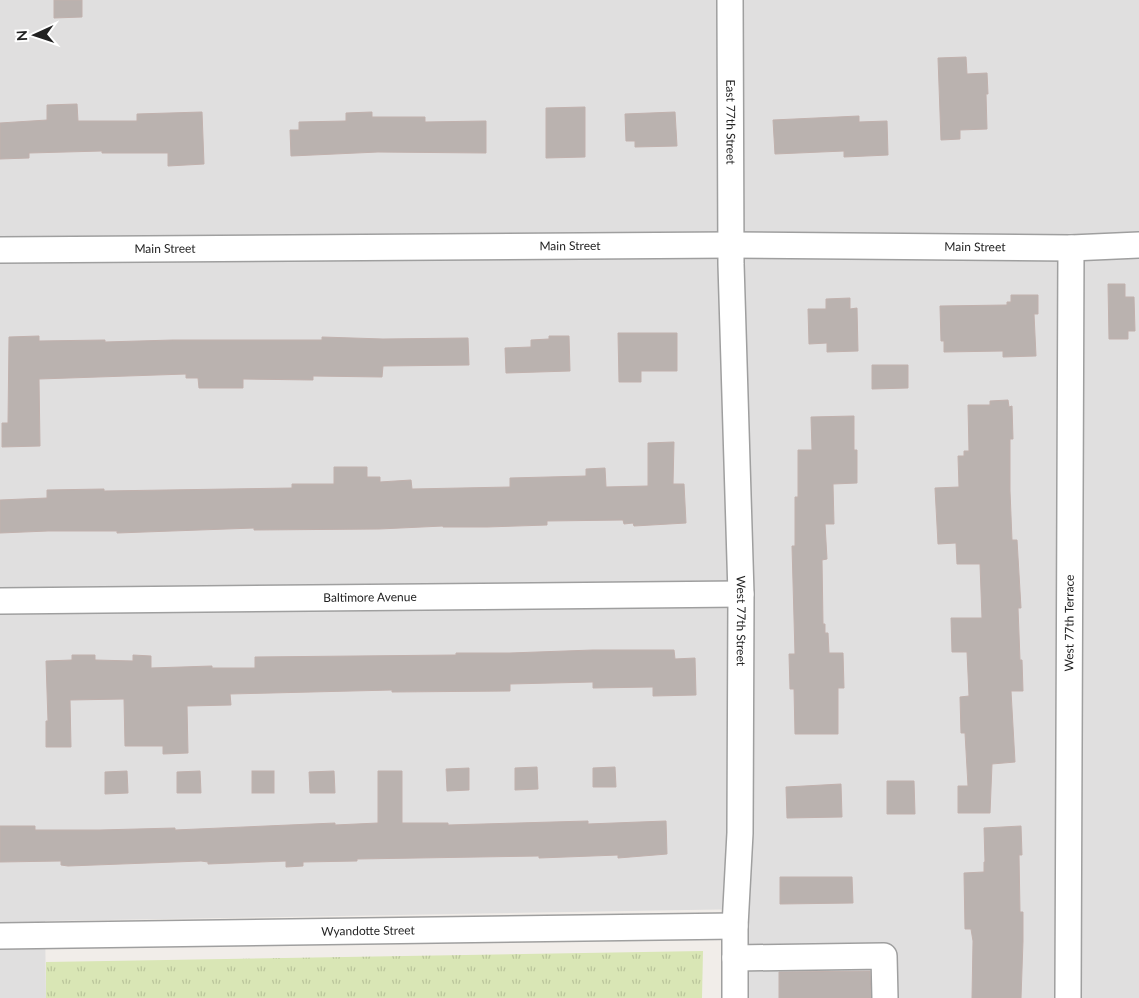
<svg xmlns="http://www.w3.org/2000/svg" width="1139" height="998" font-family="Lato,sans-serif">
  <defs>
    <pattern id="grass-tufts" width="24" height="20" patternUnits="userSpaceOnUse" patternTransform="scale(1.25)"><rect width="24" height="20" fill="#d9e6b5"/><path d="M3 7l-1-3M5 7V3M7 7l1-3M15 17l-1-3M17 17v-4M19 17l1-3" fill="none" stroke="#bac59b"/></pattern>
  </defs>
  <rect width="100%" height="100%" fill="#f1ede9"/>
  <!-- residential -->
  <path fill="#e0dfdf" d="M0 0H1139V998H748V909L45 921 46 998H0Z"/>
  <!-- grass -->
  <path fill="url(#grass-tufts)" d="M703 951 702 998H46V962Z"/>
  <!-- building -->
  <g fill="#bab2af" stroke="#c1b1ad">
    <path d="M54 0H82V17L54 18Z"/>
    <path d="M966 57 967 74 987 73 988 94H986L987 129 960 130V139L941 140 938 58Z"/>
    <path d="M77 104 78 121H137V114L202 112 204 164 168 166V153H102V151L29 153V158L0 159V123L47 120V105Z"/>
    <path d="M585 107V157L546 158V108Z"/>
    <path d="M372 112V117H425V122L486 121V153L378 152 291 156 290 130H299V122L346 121V113Z"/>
    <path d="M675 112 677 146 635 147V141H626L625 114Z"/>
    <path d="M859 116V122L887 121 888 155 844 157V151L775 154 773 120Z"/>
    <path d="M1108 284H1125V297H1134L1135 331H1128V339H1109Z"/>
    <path d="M1011 295H1038V314H1034L1036 356 1003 357V351L944 352V341H941L940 306 1007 305V302H1011Z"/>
    <path d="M850 298V309L857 308 858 351 827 352V343L809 344 808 309H826V299Z"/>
    <path d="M618 333H677V371H641V382H619Z"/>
    <path d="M39 336V341L105 340V342L173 340H322V337L383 339 468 338 469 365 383 366 382 377 313 376V380L243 379V388H199L198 378H186V374L39 379 40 446 2 447V423H8L9 337Z"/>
    <path d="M549 336H569L570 371 506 373 505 348 531 347V340L549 339Z"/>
    <path d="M872 365H908V388L872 389Z"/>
    <path d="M1008 400 1009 407 1012 406 1013 439H1010V491L1012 540H1017L1021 608H1018L1020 660H1022L1023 691H1011L1015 762 992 764 990 813H958V786H968L965 733H961L960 697 969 696 967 652H952L951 618H982L980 564H957L956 543 938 544 935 488 959 487 958 456H964V451H969L968 405H990V401Z"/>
    <path d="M854 416V450H857V483L833 484 834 524H825L827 559 822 560 823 624H825V633H828L829 653H843L844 688H838V734H795L794 689H790L789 654H795L792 546H795V497H798V450H812L811 417Z"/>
    <path d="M674 442 673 484H684L686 523 634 526 633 523 624 524 623 520 547 521V525L487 527H443V526L379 529 254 530V528L117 533V531H48L0 533V500L47 498V490L104 489V491L292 488V484H334V467H367V477H380V482L411 480 412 489 510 487V478L586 476V469L605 468 606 487 648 486V443Z"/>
    <path d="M593 650H674L675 659 695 658 696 695 653 696V687L593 688V682L510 684V691L392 692V690L230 694 231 705 187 706 188 753 163 754V746H125L124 699 70 700 71 747H46V721H48L46 661 72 660V655H95V660L133 661V655L151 656V668L212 666V668H255V657L456 655V653H510Z"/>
    <path d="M537 767 538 789 515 790V768Z"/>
    <path d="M615 767 616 787H593V768Z"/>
    <path d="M469 768V790L447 791 446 769Z"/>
    <path d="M127 771 128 793 105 794V772Z"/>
    <path d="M200 771 201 793H177V772Z"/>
    <rect x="252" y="771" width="22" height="22"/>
    <path d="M334 771 335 793H310L309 772Z"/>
    <path d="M378 771H402V823H448V825L588 821V824L666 821 667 854 618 858V855L539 858V856L357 859V861L303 862V866L286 867V861L208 864V862L201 861 68 866 61 865V861L0 862V826H35V830H100L175 828V830L335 823V825L378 823Z"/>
    <path d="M887 781H914L915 814H887Z"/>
    <path d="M841 784 842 817 787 818 786 787Z"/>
    <path d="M1021 826 1022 855H1019L1020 912H1023V941L1021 998H972L973 941 971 929H965L964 873 984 872V862H985L984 828Z"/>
    <path d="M780 877H852L853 903 780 904Z"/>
    <path d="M870 971 871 998H779V972Z"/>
  </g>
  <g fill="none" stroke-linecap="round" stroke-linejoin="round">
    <!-- minor casing -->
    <g stroke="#9f9f9f" stroke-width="28">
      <g id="minor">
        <path id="s1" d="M730 0 731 264 741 594 740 833 735 926V998"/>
        <path id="s2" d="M0 250 731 245 1071 248 1139 245"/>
        <path id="s3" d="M0 601 741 594"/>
        <path id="s4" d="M0 936 735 926"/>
        <path d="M735 958 884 956 885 998"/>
        <path id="s5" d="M1068 998 1071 248"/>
      </g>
    </g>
    <!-- minor -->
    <use href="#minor" stroke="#fff" stroke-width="25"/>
  </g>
  <g text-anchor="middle" stroke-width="5" stroke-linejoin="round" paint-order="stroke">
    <!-- street labels -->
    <g font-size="12" fill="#222" stroke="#fff">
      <text dy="4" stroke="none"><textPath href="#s1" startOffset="122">East 77th Street</textPath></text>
      <text dy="4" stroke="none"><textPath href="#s2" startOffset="570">Main Street</textPath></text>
      <text dy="4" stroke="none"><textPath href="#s2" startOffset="975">Main Street</textPath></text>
      <text dy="4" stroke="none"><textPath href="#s2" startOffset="165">Main Street</textPath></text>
      <text dy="4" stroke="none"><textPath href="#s3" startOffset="370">Baltimore Avenue</textPath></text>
      <text dy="4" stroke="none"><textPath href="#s1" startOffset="621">West 77th Street</textPath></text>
      <text dy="4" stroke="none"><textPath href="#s5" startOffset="375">West 77th Terrace</textPath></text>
      <text dy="4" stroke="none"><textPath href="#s4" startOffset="368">Wyandotte Street</textPath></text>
    </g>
  </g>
  <!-- north arrow -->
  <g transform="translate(35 35) rotate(267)" stroke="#ffffff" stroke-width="4" paint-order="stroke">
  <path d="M0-4L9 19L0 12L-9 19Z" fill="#222222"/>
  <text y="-8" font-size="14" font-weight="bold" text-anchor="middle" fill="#222222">N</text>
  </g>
</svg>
